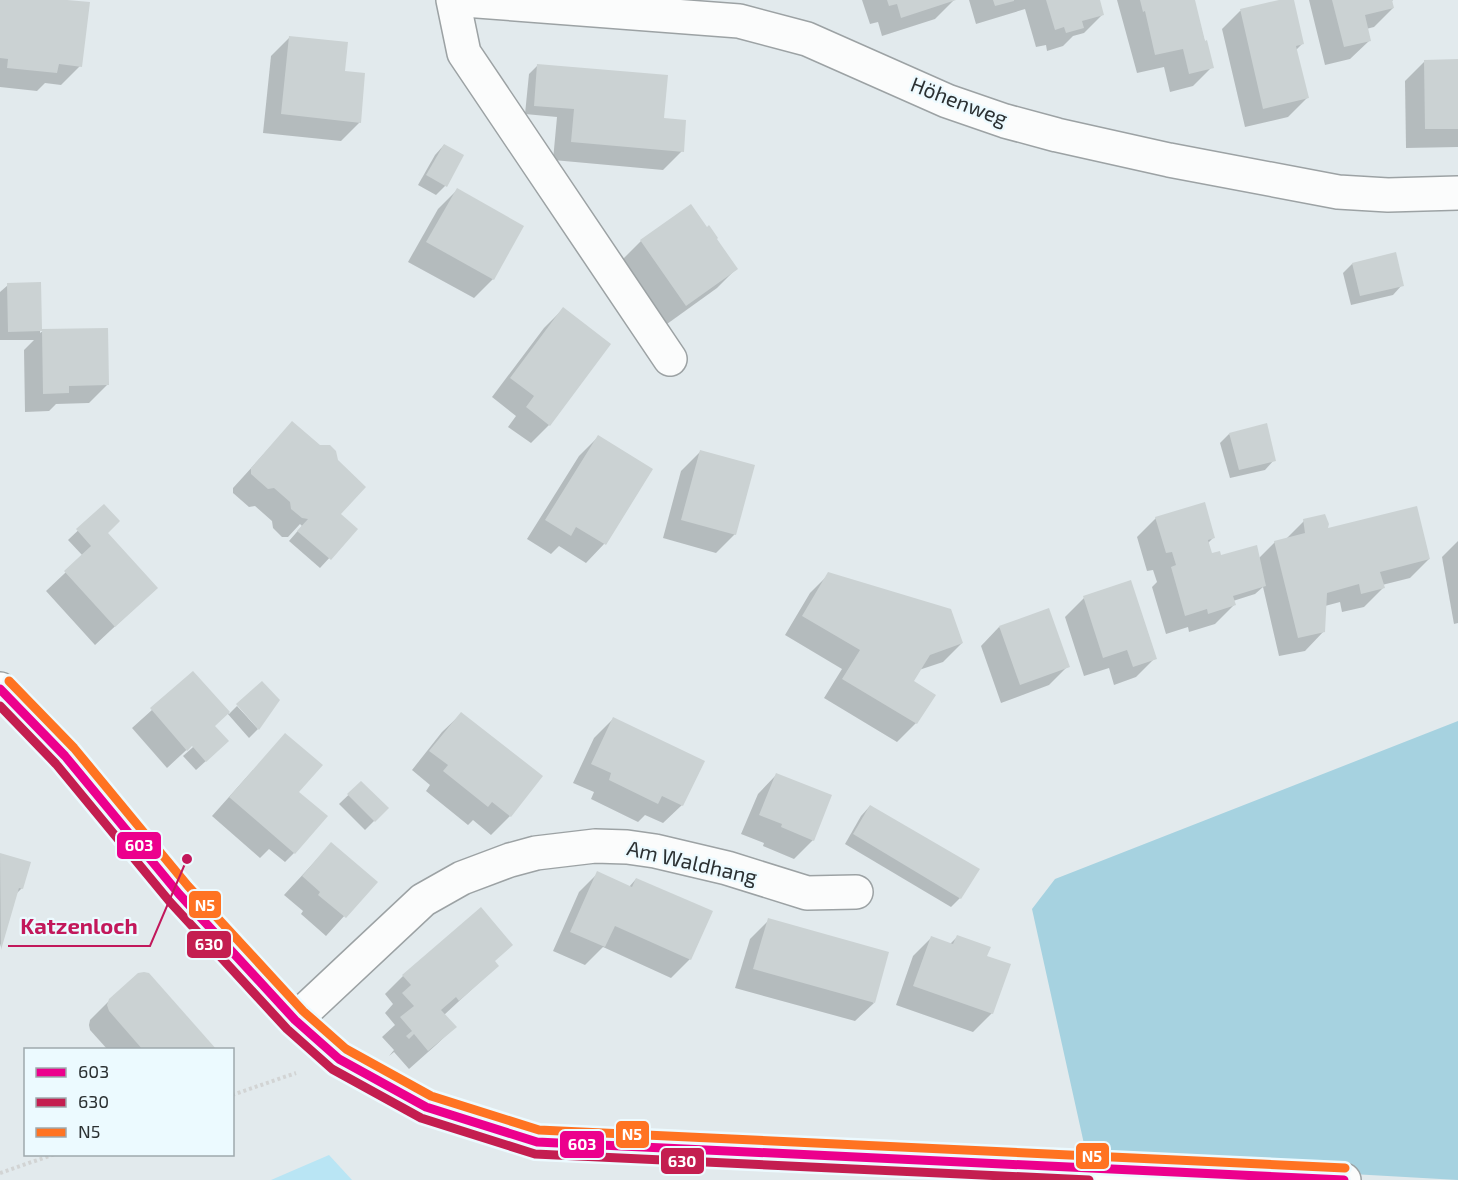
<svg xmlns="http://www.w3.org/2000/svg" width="1458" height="1180" font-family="'Exo 2',sans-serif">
  <rect width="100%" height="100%" fill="#e2eaed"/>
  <!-- green -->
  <path fill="#b9e5f4" d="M329 1155 352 1180H271Z"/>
  <!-- forest -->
  <path fill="#a6d2e0" d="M1458 721V1180L1352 1174 1092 1180 1032 909 1055 879Z"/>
  <!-- shadow -->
  <g fill="#0003">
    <path d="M0 0H52L80 66 61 85 45 83 37 91 0 87Z"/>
    <path d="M862 0H954L935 19 882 36 878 22 870 24Z"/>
    <path d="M969 0H1098L1103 14 1084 33 1073 36 1063 46 1047 51 1046 45 1036 47 1025 9 976 24Z"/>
    <path d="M1117 0H1193L1212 67 1193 86 1170 92 1164 67 1137 73Z"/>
    <path d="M1286 0H1292L1302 44 1296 50 1307 98 1288 117 1245 127 1222 29 1240 11Z"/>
    <path d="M1309 0H1393L1391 2 1393 8 1374 27 1366 29 1369 41 1350 59 1325 65Z"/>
    <path d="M290 37 343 73 360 122 341 141 263 133 271 56Z"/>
    <path d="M1458 61V147L1406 148 1405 81 1424 62Z"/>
    <path d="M538 65 662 119 682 151 663 170 553 160 557 117 525 114 529 74Z"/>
    <path d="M444 145 445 186 436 195 418 185 435 155Z"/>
    <path d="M457 190 493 279 474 298 408 262 438 209Z"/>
    <path d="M715 239 736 269 717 288 667 324 622 260 641 241Z"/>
    <path d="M1352 264 1402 285 1393 295 1351 305 1343 273Z"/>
    <path d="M40 284V333L43 331 108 384 89 403 56 404 49 411 25 412 24 350 34 340H0V292L8 285Z"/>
    <path d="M563 309 549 425 531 443 508 427 516 416 492 397 544 328Z"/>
    <path d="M292 423 339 514 356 529 320 568 289 541 302 526 300 524 288 537H282L273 528 272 521 255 506 249 507 233 493V488Z"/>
    <path d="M1229 434 1274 460 1265 470 1230 478 1220 443Z"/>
    <path d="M598 437 651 470 604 544 586 563 559 546 551 554 527 539 579 456Z"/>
    <path d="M700 452 735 534 716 553 663 538 681 471Z"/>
    <path d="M104 506 106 534 156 588 95 645 46 591 83 556 68 540Z"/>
    <path d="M1156 518 1214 537 1208 543 1211 555 1221 558 1258 559 1275 542 1285 540 1304 521 1326 530 1429 559 1410 578 1382 585 1383 588 1364 607 1342 612 1340 602 1325 606 1324 631 1305 651 1279 656 1263 587 1255 594 1233 601 1234 605 1215 624 1189 632 1188 627 1166 634 1152 587 1157 582 1153 570 1147 571 1137 537Z"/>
    <path d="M1458 541V623L1454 624 1442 557Z"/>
    <path d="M829 574 962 643 943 662 919 670 912 682 916 723 897 742 824 698 842 669 785 635 810 593Z"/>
    <path d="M1130 582 1155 658 1136 677 1114 685 1109 668 1084 676 1065 617 1084 598Z"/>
    <path d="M999 627 1068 666 1049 685 1001 703 981 646Z"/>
    <path d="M193 673 229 714 237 706 258 729 249 738 227 713 214 726 218 750 196 770 183 756 210 732V728L167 768 132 728Z"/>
    <path d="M461 714 510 816 491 835 473 820 468 825 426 791 430 785 412 770 442 732Z"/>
    <path d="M613 719 682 805 663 823 645 815 638 822 591 799 594 792 573 783 594 738Z"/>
    <path d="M253 770 297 792 294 853 285 862 269 849 260 858 212 816Z"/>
    <path d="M776 775 813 840 794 859 763 846 764 843 741 834 758 794Z"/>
    <path d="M361 783 387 808 365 830 339 804Z"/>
    <path d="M870 806 960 898 951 907 845 844 861 816Z"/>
    <path d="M331 844 375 882 326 936 301 914 303 911 284 895Z"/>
    <path d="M0 855 29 863 22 888 15 895 0 947Z"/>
    <path d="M598 873 629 887 636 879 690 959 671 978 603 947 585 965 553 951 579 892Z"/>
    <path d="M769 920 874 1003 855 1021 735 988 750 939Z"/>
    <path d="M957 937 986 956 992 1013 973 1032 896 1005 913 956 931 938 950 944Z"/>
    <path d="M494 962 497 966 444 1015 455 1027 436 1045 409 1069 394 1052 389 1056 394 1050 382 1037 395 1025 385 1013 393 1004 385 994 403 976Z"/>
    <path d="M110 1000 215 1049 108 1050 90 1030 89 1025 90 1020Z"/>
  </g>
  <!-- building -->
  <g fill="#cbd2d3">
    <path d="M0 0H67L90 2 82 67 59 64 57 73 7 68 8 59 0 58Z"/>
    <path d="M887 0H956L901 18 897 4 889 6Z"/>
    <path d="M993 0H1014V1L995 6Z"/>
    <path d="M1046 0H1100L1104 15 1082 21 1084 28 1066 33 1064 27 1055 30Z"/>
    <path d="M1140 0H1195L1205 41 1207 40 1214 68 1189 74 1183 49 1155 55 1145 11 1143 12Z"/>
    <path d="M1279 0H1294L1304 44 1296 46 1309 98 1263 109 1240 9Z"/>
    <path d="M1332 0H1392L1394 8 1365 15 1371 41 1344 47Z"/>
    <path d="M289 36 348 42 345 71 365 73 361 123 281 114Z"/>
    <path d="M1458 59V129H1425L1424 60Z"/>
    <path d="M537 64 668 75 664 118 686 120 684 152 571 142 574 109 534 106Z"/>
    <path d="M444 144 464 155 447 187 426 175Z"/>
    <path d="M457 188 524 226 494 280 426 242Z"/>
    <path d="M691 204 707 227 709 225 718 238 717 239 738 269 686 306 640 240Z"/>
    <path d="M1396 252 1404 286 1360 296 1352 263Z"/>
    <path d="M41 282 42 329 108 328 109 385 69 386V393L43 394 42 331 8 332 7 283Z"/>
    <path d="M563 307 611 344 550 426 526 407 534 396 510 378Z"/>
    <path d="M292 421 320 445H330L336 451 338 460 366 487 341 514 358 529 331 560 297 531 308 519 302 518 291 509 290 502 274 488 268 489 251 474V468Z"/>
    <path d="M1267 423 1276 461 1239 470 1229 433Z"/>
    <path d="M598 435 653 469 606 545 576 527 571 536 545 520Z"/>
    <path d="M700 450 755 465 736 535 681 520Z"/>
    <path d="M1205 502 1215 538 1208 540 1212 553 1220 551 1221 555 1257 545 1266 586 1233 596 1236 605 1208 614 1207 609 1185 616 1171 567 1176 565 1172 552 1166 553 1155 517Z"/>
    <path d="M104 504 120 521 108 533 158 588 115 627 64 571 91 546 76 529Z"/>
    <path d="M1417 506 1430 559 1380 572 1385 588 1361 594 1359 584 1327 593 1325 632 1298 638 1274 541 1305 533 1303 519 1325 514 1329 524 1328 528Z"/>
    <path d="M828 572 951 609 963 643 930 655 914 681 936 695 917 724 842 679 860 650 802 616Z"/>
    <path d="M1131 580 1157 659 1133 667 1127 650 1103 658 1083 596Z"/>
    <path d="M1049 608 1070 667 1020 685 999 626Z"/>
    <path d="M193 671 230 712 215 726 229 741 206 762 192 746 187 751 150 708Z"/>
    <path d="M262 681 280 700 259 730 236 704Z"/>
    <path d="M461 712 543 776 511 817 492 802 488 807 443 771 448 765 429 751Z"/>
    <path d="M613 717 705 761 683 806 662 796 658 804 609 780 611 773 591 764Z"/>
    <path d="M285 733 323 765 299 792 328 816 295 854 229 797Z"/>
    <path d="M776 773 832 795 814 841 781 827 782 824 759 815Z"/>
    <path d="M361 781 389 808 375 822 347 794Z"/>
    <path d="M870 805 980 869 961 899 853 834Z"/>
    <path d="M331 842 378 882 346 918 318 895 320 892 302 876Z"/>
    <path d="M0 853 31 862 23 889 19 888 1 950Z"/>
    <path d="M597 871 632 887 636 878 713 911 691 960 615 926 605 947 570 932Z"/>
    <path d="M481 907 513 945 495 961 499 966 459 1001 456 997 441 1010 457 1027 428 1051 414 1034 409 1039 406 1036 412 1031 400 1017 414 1006 402 993 411 985 402 975Z"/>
    <path d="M768 918 889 952 875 1003 753 969Z"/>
    <path d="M957 935 991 947 987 956 1011 964 993 1014 913 986 931 936 953 944Z"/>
    <path d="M144 972 149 973 217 1050H143L109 1011 107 1005 109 999 138 973Z"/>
  </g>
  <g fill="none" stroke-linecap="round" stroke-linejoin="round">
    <!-- minor casing -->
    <g stroke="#9ca2a4" stroke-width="36">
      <g id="minor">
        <path d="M453 0 464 53 670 359"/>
        <path d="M464 0 739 21 807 39 947 101 1005 121 1057 135 1169 160 1338 192 1388 195 1458 193"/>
        <path d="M295 1020 423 900 462 878 510 860 536 853 595 846 627 847 655 851 727 868 807 893 856 892"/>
      </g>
    </g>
    <!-- tertiary casing -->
    <g stroke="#9ca2a4" stroke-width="36">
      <path id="tertiary" d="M0 689 65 756 179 894 295 1020 339 1059 426 1107 537 1142 1344 1180"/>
    </g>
    <!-- path -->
    <g stroke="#d2d4d4" stroke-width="4" stroke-dasharray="3 3" stroke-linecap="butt">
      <path d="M232 1095 296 1073"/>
      <path d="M0 1173 55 1154"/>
    </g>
    <!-- minor -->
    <use href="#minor" stroke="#fbfcfc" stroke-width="33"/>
    <!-- tertiary -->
    <use href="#tertiary" stroke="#fbfcfc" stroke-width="33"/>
    <!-- bus-1 casing -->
    <g stroke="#ecfaff" stroke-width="14">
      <path id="bus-1" d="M0 689 65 756 179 894 295 1020 339 1059 426 1107 537 1142 1344 1180"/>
    </g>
    <!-- bus-2 casing -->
    <g stroke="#ecfaff" stroke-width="14">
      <path id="bus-2" d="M0 706 56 764 170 902 287 1029 332 1069 421 1118 535 1154 1089 1180"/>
    </g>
    <!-- bus-3 casing -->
    <g stroke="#ecfaff" stroke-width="14">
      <path id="bus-3" d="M9 681 74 748 188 886 303 1011 346 1049 431 1096 539 1130 1345 1168"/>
    </g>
    <!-- bus-1 -->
    <use href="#bus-1" stroke="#ec008d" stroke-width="9"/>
    <!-- bus-2 -->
    <use href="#bus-2" stroke="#c41e50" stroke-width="9"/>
    <!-- bus-3 -->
    <use href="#bus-3" stroke="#ff7322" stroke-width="9"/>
  </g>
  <g text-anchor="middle" stroke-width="4.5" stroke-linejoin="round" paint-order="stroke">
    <!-- street labels -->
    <g font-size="21" fill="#2b3032" stroke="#ecfaff">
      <text transform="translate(959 102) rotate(21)" y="7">Höhenweg</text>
      <text transform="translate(692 863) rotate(13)" y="7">Am Waldhang</text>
    </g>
  </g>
  <!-- callouts -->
  <path fill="none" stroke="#c2185b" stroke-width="2" d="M187 859L150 946H8"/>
  <circle fill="#c2185b" stroke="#ecfaff" stroke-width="2" cx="187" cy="859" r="6"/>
  <g font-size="22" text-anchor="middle" font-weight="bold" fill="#c2185b" stroke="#ecfaff" stroke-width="4.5" stroke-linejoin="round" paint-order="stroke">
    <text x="79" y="934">Katzenloch</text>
  </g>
  <g stroke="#ecfaff" stroke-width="2">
    <rect x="116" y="831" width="46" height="29" rx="6" fill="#ec008d"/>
    <rect x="188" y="890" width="34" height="29" rx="6" fill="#ff7322"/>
    <rect x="186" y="930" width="46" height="29" rx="6" fill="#c41e50"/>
    <rect x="615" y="1120" width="35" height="29" rx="6" fill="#ff7322"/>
    <rect x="559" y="1130" width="46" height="29" rx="6" fill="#ec008d"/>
    <rect x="1075" y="1142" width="35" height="28" rx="6" fill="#ff7322"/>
    <rect x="660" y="1147" width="45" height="28" rx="6" fill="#c41e50"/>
  </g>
  <g font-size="16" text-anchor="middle" font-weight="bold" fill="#fff">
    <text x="139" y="851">603</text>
    <text x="205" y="911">N5</text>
    <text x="209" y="950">630</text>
    <text x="632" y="1140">N5</text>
    <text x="582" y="1150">603</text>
    <text x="1092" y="1162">N5</text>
    <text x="682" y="1167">630</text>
  </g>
  <!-- legend -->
  <rect x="24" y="1048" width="210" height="108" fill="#ecfaff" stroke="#9fa9ad" stroke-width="1.5"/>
  <rect x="36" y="1068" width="30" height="9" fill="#ec008d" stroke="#9fa9ad" stroke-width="1.5"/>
  <text x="78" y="1078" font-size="18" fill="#2b3032">603</text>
  <rect x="36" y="1098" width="30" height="9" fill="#c41e50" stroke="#9fa9ad" stroke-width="1.5"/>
  <text x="78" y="1108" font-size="18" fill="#2b3032">630</text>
  <rect x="36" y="1128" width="30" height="9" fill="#ff7322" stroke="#9fa9ad" stroke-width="1.5"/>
  <text x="78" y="1138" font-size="18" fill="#2b3032">N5</text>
</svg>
